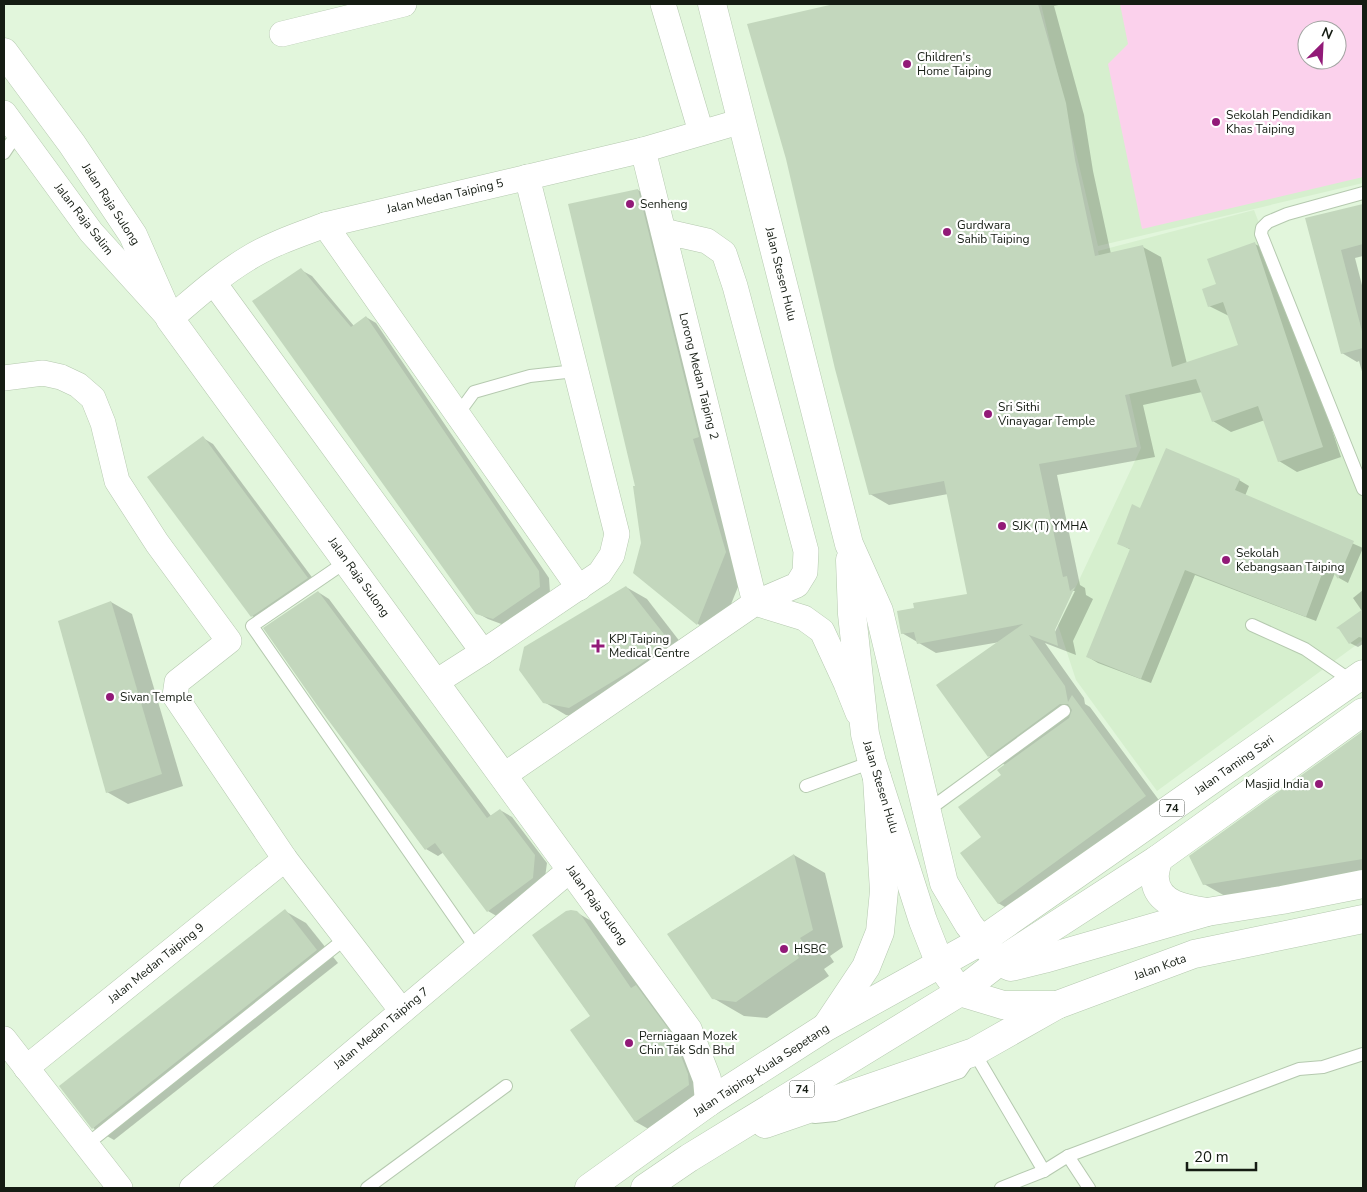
<svg xmlns="http://www.w3.org/2000/svg" width="1367" height="1192" font-family="'Nunito Sans',sans-serif">
  <rect width="100%" height="100%" fill="#e2f6dc"/>
  <!-- built -->
  <g fill="#d6efce" fill-rule="evenodd">
    <path d="M1041 4H1363V183L1098 246ZM1307 30H1337V60H1307Z"/>
    <path d="M1254 210 1363 494V640L1157 791 1076 680 1058 625 1141 448 1098 251Z"/>
  </g>
  <!-- green -->
  <path fill="#fbd1ec" fill-rule="evenodd" d="M1120 4H1363V177L1142 229 1108 64 1128 44ZM1307 30H1337V60H1307Z"/>
  <!-- shadow -->
  <g fill="#0003" fill-rule="evenodd">
    <path d="M834 4H1063L1054 6 1084 115 1093 171 1111 254 1143 247 1161 257 1187 364 1239 346 1229 316 1209 306 1217 285 1255 244 1274 254 1341 457 1297 472 1279 461 1265 420 1231 432 1213 421 1202 392 1143 405 1155 457 1057 475 1080 585 1085 588 1086 595 1093 599 1073 641 1076 655 1045 643 1084 698 1085 704 1090 707 1164 807 1017 914 998 903 983 837 1005 765 989 756 1000 642 936 653 902 633 969 595 948 494 889 505 870 494ZM1072 591H1075L1053 636 1051 635Z"/>
    <path d="M638 190 659 203 747 565 718 636 698 624 635 573 643 543 636 486Z"/>
    <path d="M1363 205V256L1355 258 1363 289V375L1359 361 1357 362 1342 353 1307 219Z"/>
    <path d="M301 270 312 276 354 326 366 317 376 323 549 578 550 593 504 625 488 619 477 613Z"/>
    <path d="M203 438 213 444 317 584 263 622 252 616Z"/>
    <path d="M1239 480 1249 486 1245 496 1363 548 1348 583 1339 578 1335 573 1316 621 1195 575 1151 683 1098 663 1088 657 1131 550 1118 543 1141 509Z"/>
    <path d="M626 587 647 599 691 656 590 719 566 715 544 702Z"/>
    <path d="M1363 590V644L1358 647 1350 643 1362 611 1353 598Z"/>
    <path d="M318 592 329 599 491 816 500 810 512 817 547 863 544 885 500 918 488 911 444 852 438 856 426 849 318 705Z"/>
    <path d="M111 602 132 614 183 786 128 804 107 792Z"/>
    <path d="M1363 733V874L1225 896 1204 884 1190 857Z"/>
    <path d="M794 855 825 873 843 947 830 956 834 962 824 969 829 976 767 1018 744 1016 713 998 668 934Z"/>
    <path d="M285 911 306 923 338 963 114 1140 93 1128Z"/>
    <path d="M576 912 593 922 641 989 652 995 704 1084V1094L652 1131 636 1122 572 1030 592 1017Z"/>
  </g>
  <!-- building -->
  <g fill="#c3d7bd">
    <path d="M834 4H1038L1066 103 1075 160 1095 256 1143 245 1172 367 1238 345 1223 302 1208 307 1202 289 1216 284 1207 259 1255 242 1323 447 1278 462 1258 406 1212 422 1196 379 1125 395 1137 447 1039 464 1063 577 1067 576 1070 591 1075 587 1055 630 1058 646 1029 635 1065 686 1068 702 1072 695 1146 796 998 904 960 853 981 837 958 807 1001 775 997 770 1069 718 1072 710 1068 704H1060L988 757 936 685 1023 624 917 644 914 632 901 634 897 611 914 608 913 603 967 594 944 481 869 495 835 369 786 159 747 24Z"/>
    <path d="M638 189 699 437 693 439 726 552 697 625 633 573 641 543 633 486H635L568 204Z"/>
    <path d="M1363 204V244L1341 250 1363 335V348L1341 354 1305 218Z"/>
    <path d="M301 268 351 327 366 316 539 571 540 587 493 619 476 614 252 301Z"/>
    <path d="M203 436 308 578 251 617 147 477Z"/>
    <path d="M1166 448 1240 479 1235 490 1354 541 1338 579 1326 563 1306 617 1185 570 1141 679 1086 657 1130 549 1117 544 1132 504 1140 508Z"/>
    <path d="M626 586 671 643 635 668 569 708 543 703 519 670 524 647Z"/>
    <path d="M318 591 487 818 500 809 535 855 533 878 487 912 435 843 425 850 317 705 263 628Z"/>
    <path d="M111 601 162 774 106 793 58 621Z"/>
    <path d="M1363 609V638L1359 637 1349 644 1339 629 1336 628Z"/>
    <path d="M1363 731V859L1203 885 1189 856Z"/>
    <path d="M794 854 813 930 800 938 805 945 795 951 799 958 736 1002 712 999 667 934Z"/>
    <path d="M285 909 317 950 92 1129 59 1086Z"/>
    <path d="M571 910 577 911 581 915 631 988 636 985 670 1031 674 1038 688 1074 689 1085 635 1122 570 1030 590 1016 532 935 566 911Z"/>
  </g>
  <g fill="none" stroke-linecap="round" stroke-linejoin="round">
    <!-- lane casing -->
    <g stroke="#b5c9af" stroke-width="14">
      <g id="lane">
        <path d="M4 153 18 132"/>
        <path d="M1363 193 1287 214 1268 222 1262 228 1261 234 1363 489"/>
        <path d="M458 414 474 392 530 376 575 371"/>
        <path d="M347 561 252 626 476 948"/>
        <path d="M1252 625 1305 649 1353 682"/>
        <path d="M806 786 872 762"/>
        <path d="M927 811 1064 711"/>
        <path d="M815 1117 835 1115 960 1072 974 1052 1044 1171"/>
        <path d="M86 1145 346 938"/>
        <path d="M1068 1156 1089 1188"/>
        <path d="M367 1188 506 1086"/>
        <path d="M1001 1188 1044 1171 1068 1156 1299 1069 1323 1067 1363 1054"/>
      </g>
    </g>
    <!-- street casing -->
    <g stroke="#b5c9af" stroke-width="26">
      <g id="street">
        <path d="M663 4 701 132"/>
        <path d="M282 34 404 4"/>
        <path d="M4 113 91 232 170 319C195 298 219 276 247 259 271 244 298 235 325 225L643 150 742 121"/>
        <path d="M643 150 755 603 797 585 805 572 806 551 735 286 724 253 707 241 663 231"/>
        <path d="M325 225 579 588"/>
        <path d="M214 283 483 652"/>
        <path d="M4 378 43 373 61 377 78 385 93 398 103 423 117 481 157 543 229 641 177 682 175 696 285 859 402 1011"/>
        <path d="M436 682 483 652 600 573 612 555 617 534 527 177"/>
        <path d="M503 776 755 603 804 618 822 631 846 683 858 713"/>
        <path d="M4 1039 120 1188"/>
        <path d="M26 1068 285 859"/>
        <path d="M192 1188 571 869"/>
      </g>
    </g>
    <!-- secondary casing -->
    <g stroke="#b5c9af" stroke-width="29">
      <g id="secondary">
        <path d="M712 4 849 544 879 611 944 883 969 925 999 962 1011 967 1044 959 1207 912 1282 900 1363 884"/>
        <path d="M4 52 72 144 133 235 170 319 688 1030 707 1079 709 1102"/>
        <path d="M850 560 852 614 865 734 872 762 923 921 940 964 960 992 1003 1005H1057L1194 954 1363 919"/>
      </g>
    </g>
    <!-- primary casing -->
    <g stroke="#b5c9af" stroke-width="29">
      <g id="primary">
        <path d="M1158 859C1157 865 1154 873 1155 879 1157 905 1187 909 1207 912"/>
        <path d="M828 1024 866 967 880 932 884 891 877 778"/>
        <path d="M765 1124 974 1052 1057 1005"/>
        <path d="M589 1188 709 1102 826 1027 981 941 1363 674"/>
        <path d="M645 1188 689 1158 960 992 999 962 1158 859 1363 712"/>
      </g>
    </g>
    <!-- lane -->
    <use href="#lane" stroke="#fff" stroke-width="12"/>
    <!-- street -->
    <use href="#street" stroke="#fff" stroke-width="25"/>
    <!-- secondary -->
    <use href="#secondary" stroke="#fff" stroke-width="28"/>
    <!-- primary -->
    <use href="#primary" stroke="#fff" stroke-width="28"/>
  </g>
  <!-- markers -->
  <g fill="#921a78" stroke="#fff" stroke-width="2">
    <circle cx="907" cy="64" r="5"/>
    <circle cx="1216" cy="122" r="5"/>
    <circle cx="630" cy="204" r="5"/>
    <circle cx="947" cy="232" r="5"/>
    <circle cx="988" cy="414" r="5"/>
    <circle cx="1002" cy="526" r="5"/>
    <circle cx="1226" cy="560" r="5"/>
    <path d="M595.5 638.5h5v5h5v5h-5v5h-5v-5h-5v-5h5z"/>
    <circle cx="110" cy="697" r="5"/>
    <circle cx="1319" cy="784" r="5"/>
    <circle cx="784" cy="949" r="5"/>
    <circle cx="629" cy="1043" r="5"/>
  </g>
  <g text-anchor="middle" stroke-width="4.5" stroke-linejoin="round" paint-order="stroke">
    <!-- shield labels -->
    <g fill="#fff" stroke="#5b605a" stroke-width="1">
      <rect x="1159.5" y="799.5" width="25" height="17" rx="4"/>
      <rect x="789.5" y="1080.5" width="25" height="17" rx="4"/>
    </g>
    <g font-size="11" font-weight="bold" fill="#151c13">
      <text x="1172" y="812">74</text>
      <text x="802" y="1093">74</text>
    </g>
    <!-- poi labels -->
    <g font-size="12" fill="#151c13" stroke="#fff" text-anchor="start">
      <text x="917" y="61">Children's<tspan x="917" dy="14">Home Taiping</tspan></text>
      <text x="1226" y="119">Sekolah Pendidikan<tspan x="1226" dy="14">Khas Taiping</tspan></text>
      <text x="640" y="208">Senheng</text>
      <text x="957" y="229">Gurdwara<tspan x="957" dy="14">Sahib Taiping</tspan></text>
      <text x="998" y="411">Sri Sithi<tspan x="998" dy="14">Vinayagar Temple</tspan></text>
      <text x="1012" y="530">SJK (T) YMHA</text>
      <text x="1236" y="557">Sekolah<tspan x="1236" dy="14">Kebangsaan Taiping</tspan></text>
      <text x="609" y="643">KPJ Taiping<tspan x="609" dy="14">Medical Centre</tspan></text>
      <text x="120" y="701">Sivan Temple</text>
      <text x="1309" y="788" text-anchor="end">Masjid India</text>
      <text x="794" y="953">HSBC</text>
      <text x="639" y="1040">Perniagaan Mozek<tspan x="639" dy="14">Chin Tak Sdn Bhd</tspan></text>
    </g>
    <!-- street labels -->
    <g font-size="12" fill="#151c13" stroke="#fff">
      <text transform="translate(445 196) rotate(-13)" y="4">Jalan Medan Taiping 5</text>
      <text transform="translate(111 204) rotate(57)" y="4">Jalan Raja Sulong</text>
      <text transform="translate(84 219) rotate(52)" y="4">Jalan Raja Salim</text>
      <text transform="translate(781 274) rotate(76)" y="4">Jalan Stesen Hulu</text>
      <text transform="translate(699 376) rotate(76)" y="4">Lorong Medan Taiping 2</text>
      <text transform="translate(359 577) rotate(54)" y="4">Jalan Raja Sulong</text>
      <text transform="translate(1234 765) rotate(-35)" y="4">Jalan Taming Sari</text>
      <text transform="translate(881 787) rotate(73)" y="4">Jalan Stesen Hulu</text>
      <text transform="translate(597 905) rotate(54)" y="4">Jalan Raja Sulong</text>
      <text transform="translate(156 963) rotate(-39)" y="4">Jalan Medan Taiping 9</text>
      <text transform="translate(1160 967) rotate(-20)" y="4">Jalan Kota</text>
      <text transform="translate(381 1028) rotate(-40)" y="4">Jalan Medan Taiping 7</text>
      <text transform="translate(761 1070) rotate(-33)" y="4">Jalan Taiping-Kuala Sepetang</text>
    </g>
  </g>
  <!-- border -->
  <rect width="1367" height="1192" fill="none" stroke="#151c13" stroke-width="10"/>
  <!-- north arrow -->
  <g transform="translate(1322 45) rotate(24)"><circle r="24" fill="#ffffff" stroke="#a1a4a1"/>
  <path d="M0-4L9 19L0 12L-9 19Z" fill="#921a78"/>
  <text y="-8" font-size="14" font-weight="bold" text-anchor="middle" fill="#151c13">N</text>
  </g>
  <!-- scale -->
  <path d="M1187 1162v8h69v-8" fill="none" stroke="#151c13" stroke-width="2.5"/>
  <text x="1194" y="1162" font-size="15" fill="#151c13" stroke="#ffffff" stroke-width="4" paint-order="stroke">20 m</text>
</svg>
